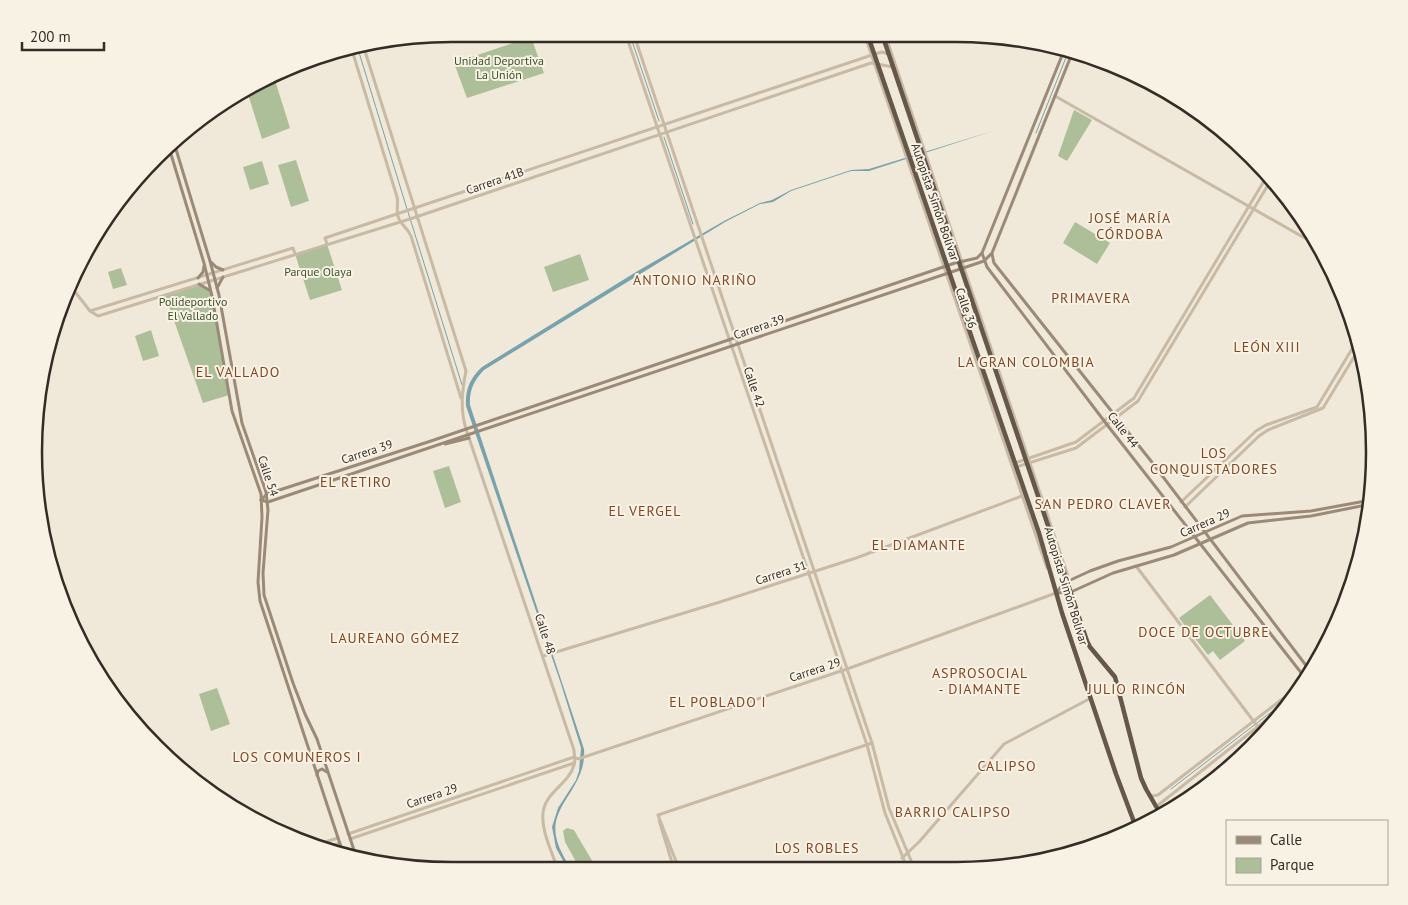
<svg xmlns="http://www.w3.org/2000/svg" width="1408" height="905" font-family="'PT Sans',sans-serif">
  <rect width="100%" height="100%" fill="#f0e9d9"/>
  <!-- green -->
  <g fill="#acbf99">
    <path d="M531 37 544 73 467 98 454 63Z"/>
    <path d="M274 77 290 128 262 139 247 91Z"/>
    <path d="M1074 110 1092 120 1067 161 1058 156Z"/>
    <path d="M296 160 309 201 291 207 278 165Z"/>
    <path d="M262 161 269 184 250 190 243 167Z"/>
    <path d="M1075 222 1110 243 1097 264 1063 243Z"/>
    <path d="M327 244 342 290 310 300 295 254Z"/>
    <path d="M580 254 589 280 553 292 544 267Z"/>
    <path d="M121 268 127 285 113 289 108 272Z"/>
    <path d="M199 284 211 292 229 395 203 403 165 295Z"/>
    <path d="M151 330 159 356 143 361 135 336Z"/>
    <path d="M449 466 461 502 445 508 433 471Z"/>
    <path d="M1210 595 1245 641 1220 660 1213 651 1208 655 1179 618Z"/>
    <path d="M217 688 230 724 211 731 199 694Z"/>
    <path d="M567 828 574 830 597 869H580L565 842 563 831Z"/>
  </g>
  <!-- water -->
  <path fill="#78a2ac" d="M996 130 869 171H851L791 191 773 202 760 204 725 222 484 370C474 380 469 391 470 405L584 749C587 787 550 804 556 836 558 848 565 858 570 868H567L556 848 552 827 558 808 576 780 579 771 581 748 561 684 466 406C465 390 470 378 482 367L636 272 724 221 760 203 772 200 791 190 851 170 869 169Z"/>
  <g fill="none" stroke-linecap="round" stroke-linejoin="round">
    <!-- stream -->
    <g stroke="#78a2ac" stroke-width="1">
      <path d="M630 35 659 121"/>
      <path d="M358 49 407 209"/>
      <path d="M1036 133 1067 55"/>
      <path d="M664 137 693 224"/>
      <path d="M408 212 462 385"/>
      <path d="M1171 789 1296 693"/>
      <path d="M1106 841 1124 825"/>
    </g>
    <!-- tertiary -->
    <g stroke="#c8baa5" stroke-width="3">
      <path d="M626 35 867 745 885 813 908 870"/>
      <path d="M634 35 872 743 889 808 915 870"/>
      <path d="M865 36 1047 568"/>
      <path d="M886 37 1068 576V581"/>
      <path d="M364 48 466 371C462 391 460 409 466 429L574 750C574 755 576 760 574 765 569 784 545 792 543 813 541 831 552 851 557 868"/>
      <path d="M352 50 397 197C399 204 395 212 399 219 402 226 407 227 411 236L461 398"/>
      <path d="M1055 96 1317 245"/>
      <path d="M327 244 325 238 875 54 882 52 888 54"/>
      <path d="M72 288 90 311 98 316 413 218 871 63 893 67"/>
      <path d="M90 311 293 248 295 254"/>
      <path d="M1015 463 1076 442 1134 398 1267 176"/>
      <path d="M1016 467 1076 448 1138 401 1271 180"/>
      <path d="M1181 502 1256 431 1266 425 1317 407 1358 339"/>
      <path d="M1185 507 1259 436 1268 430 1323 408 1360 347"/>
      <path d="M1136 566 1264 735"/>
      <path d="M543 656 720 602 856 558 1022 496"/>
      <path d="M1150 795 1153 796 1158 795 1303 683"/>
      <path d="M1157 806 1289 702"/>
      <path d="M659 820 674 869"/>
      <path d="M348 834 574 757 578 759 593 754 847 669 1056 593"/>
      <path d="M350 839 574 763"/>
      <path d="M315 845 338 838"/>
      <path d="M324 848 340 843"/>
      <path d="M902 858 919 842 1004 744 1091 698"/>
      <path d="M679 869 658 815 872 743"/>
    </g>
    <!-- secondary -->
    <g stroke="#9b8a77" stroke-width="3">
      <path d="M175 146 210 261 219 295 242 423 266 492 268 510 263 573 264 595 293 683 305 714 317 739 356 856"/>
      <path d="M170 151 204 263 212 296 232 411 261 494 262 517 258 582 260 601 343 853"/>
      <path d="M982 253 987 267 1108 426 1306 679"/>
      <path d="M992 254 994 263 1151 461 1311 672"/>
      <path d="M211 262 216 267 223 270"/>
      <path d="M198 278 203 272 204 266"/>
      <path d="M199 284 209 290"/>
      <path d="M217 288 223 277"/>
      <path d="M445 444 469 438"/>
      <path d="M261 500 268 502 984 261 992 253 1071 56"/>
      <path d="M261 500 267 494 431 441 955 263 977 258 982 253 1063 53"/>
      <path d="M1056 593 1064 583 1090 571 1118 561 1171 547 1242 516 1311 511 1371 500"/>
      <path d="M1057 593 1071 592 1113 573 1174 555 1248 523 1311 516 1371 504"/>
      <path d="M317 775 318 771 322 769 327 772"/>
    </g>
    <!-- trunk -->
    <g stroke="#65574a" stroke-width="4.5">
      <path d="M868 36 1039 533 1062 613 1116 774 1137 830"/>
      <path d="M883 37 1087 641 1090 647 1115 677 1141 778 1146 789 1161 815"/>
    </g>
  </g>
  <g text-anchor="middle" stroke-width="4" stroke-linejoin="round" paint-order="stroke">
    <!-- park labels -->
    <g font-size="12" fill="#3d512b" stroke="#f8f2e5">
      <text x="499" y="65">Unidad Deportiva<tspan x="499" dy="14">La Unión</tspan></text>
      <text x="318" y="276">Parque Olaya</text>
      <text x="193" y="306">Polideportivo<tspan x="193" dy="14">El Vallado</tspan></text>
    </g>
    <!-- street labels -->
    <g font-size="12" fill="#342d26" stroke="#f8f2e5">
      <text transform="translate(495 181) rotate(-19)" y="4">Carrera 41B</text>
      <text transform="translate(935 202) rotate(71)" y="4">Autopista Simón Bolívar</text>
      <text transform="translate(966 308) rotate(71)" y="4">Calle 36</text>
      <text transform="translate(759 327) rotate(-19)" y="4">Carrera 39</text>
      <text transform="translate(754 387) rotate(71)" y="4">Calle 42</text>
      <text transform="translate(1123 430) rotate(52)" y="4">Calle 44</text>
      <text transform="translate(367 452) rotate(-18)" y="4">Carrera 39</text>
      <text transform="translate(268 476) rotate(72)" y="4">Calle 54</text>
      <text transform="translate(1205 523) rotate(-24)" y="4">Carrera 29</text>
      <text transform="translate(781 573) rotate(-18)" y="4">Carrera 31</text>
      <text transform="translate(1066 586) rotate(73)" y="4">Autopista Simón Bolívar</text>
      <text transform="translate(545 634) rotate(72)" y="4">Calle 48</text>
      <text transform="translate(815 670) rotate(-18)" y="4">Carrera 29</text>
      <text transform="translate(432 796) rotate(-19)" y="4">Carrera 29</text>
    </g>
    <!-- neighbourhood labels -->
    <g font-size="14" letter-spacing="1" fill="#804721" stroke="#f8f2e5">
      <text x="1130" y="223">JOSÉ MARÍA<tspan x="1130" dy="16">CÓRDOBA</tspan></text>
      <text x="695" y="285">ANTONIO NARIÑO</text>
      <text x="1091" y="303">PRIMAVERA</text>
      <text x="1267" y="352">LEÓN XIII</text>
      <text x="1026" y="367">LA GRAN COLOMBIA</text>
      <text x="238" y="377">EL VALLADO</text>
      <text x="1214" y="458">LOS<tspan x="1214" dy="16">CONQUISTADORES</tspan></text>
      <text x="356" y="487">EL RETIRO</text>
      <text x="1103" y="509">SAN PEDRO CLAVER</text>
      <text x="645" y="516">EL VERGEL</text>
      <text x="919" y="550">EL DIAMANTE</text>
      <text x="1204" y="637">DOCE DE OCTUBRE</text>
      <text x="395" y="643">LAUREANO GÓMEZ</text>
      <text x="980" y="678">ASPROSOCIAL<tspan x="980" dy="16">- DIAMANTE</tspan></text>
      <text x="1137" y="694">JULIO RINCÓN</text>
      <text x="718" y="707">EL POBLADO I</text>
      <text x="297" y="762">LOS COMUNEROS I</text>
      <text x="1007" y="771">CALIPSO</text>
      <text x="953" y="817">BARRIO CALIPSO</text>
      <text x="817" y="853">LOS ROBLES</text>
    </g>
  </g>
  <!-- crop -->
  <path d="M0 0H1408V905H0ZM452 42H956A410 410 0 0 1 1366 452V452A410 410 0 0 1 956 862H452A410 410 0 0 1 42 452V452A410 410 0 0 1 452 42Z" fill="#f8f2e5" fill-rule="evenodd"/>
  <path fill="none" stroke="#342d26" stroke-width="2.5" d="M452 42H956A410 410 0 0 1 1366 452V452A410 410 0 0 1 956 862H452A410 410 0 0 1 42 452V452A410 410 0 0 1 452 42Z"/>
  <!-- legend -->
  <rect x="1226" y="820" width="162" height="65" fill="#f8f2e5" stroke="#aaa399"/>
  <rect x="1236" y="836" width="25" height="8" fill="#9b8a77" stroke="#aaa399"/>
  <text x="1270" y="845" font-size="15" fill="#342d26">Calle</text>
  <rect x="1236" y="858" width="25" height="15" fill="#acbf99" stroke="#aaa399"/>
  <text x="1270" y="870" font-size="15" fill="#342d26">Parque</text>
  <!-- scale -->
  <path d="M22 42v8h82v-8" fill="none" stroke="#342d26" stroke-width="2.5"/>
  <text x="30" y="42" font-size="15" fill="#342d26" stroke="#f8f2e5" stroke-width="4" paint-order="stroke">200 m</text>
</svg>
